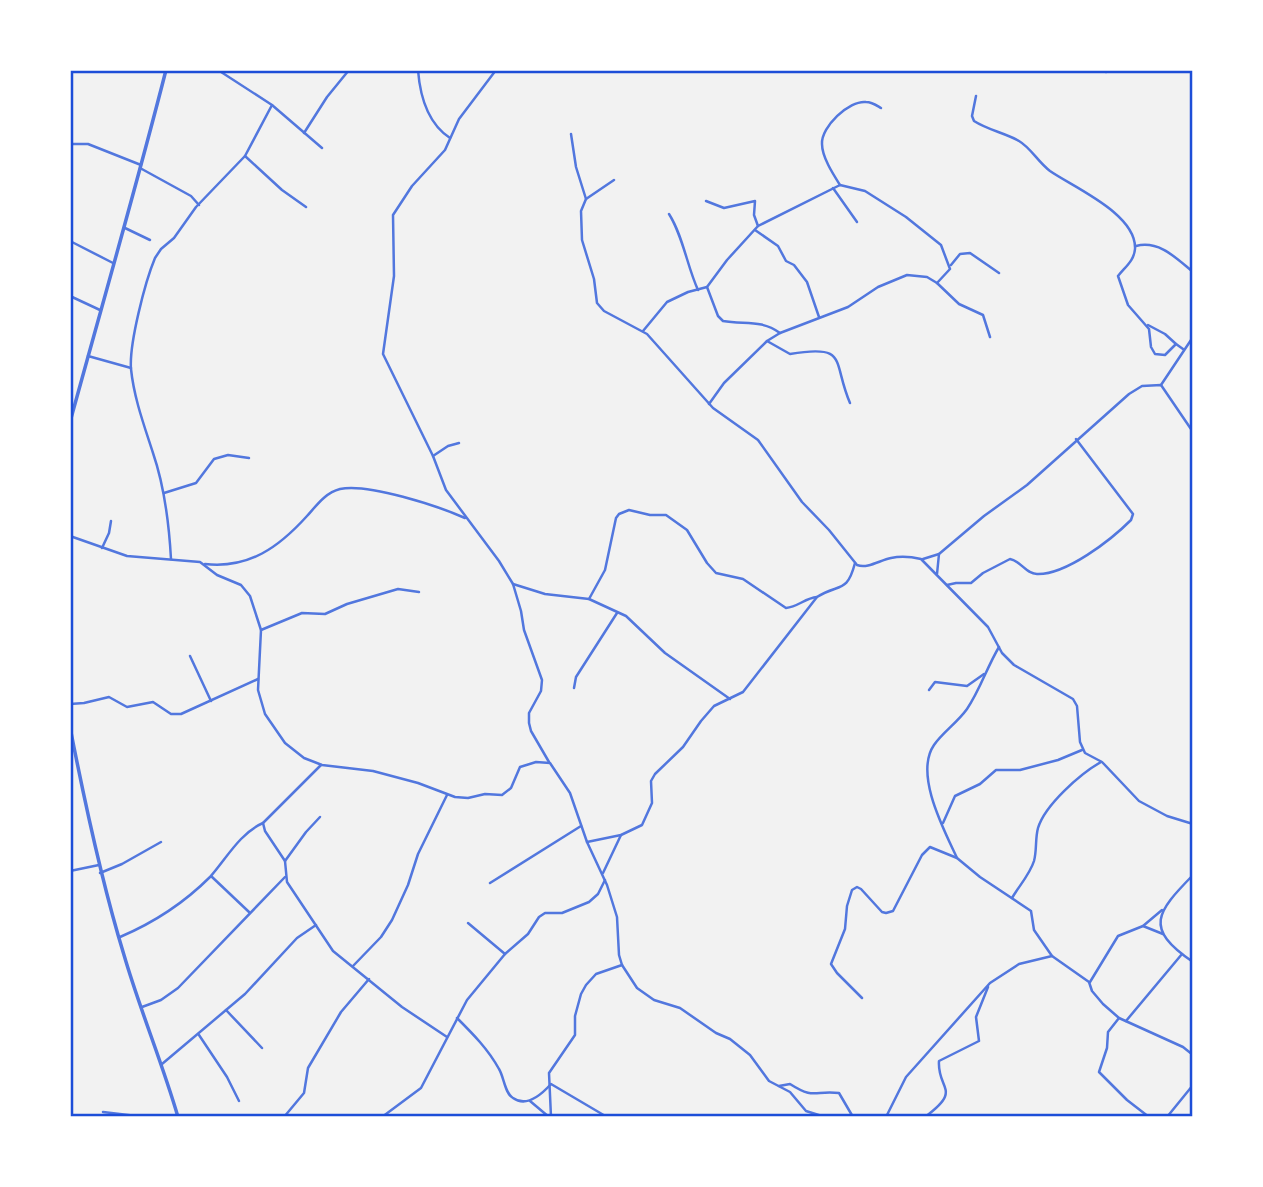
<svg xmlns="http://www.w3.org/2000/svg" width="1263" height="1187" font-family="'Libre Baskerville',serif">
  <rect width="100%" height="100%" fill="#f2f2f2"/>
  <g fill="none" stroke-linecap="round" stroke-linejoin="round">
    <!-- minor -->
    <g stroke="#5277de" stroke-width="2.5">
      <path d="M218 70 272 105 322 148"/>
      <path d="M418 70C420 96 427 123 450 138"/>
      <path d="M496 70 459 119 445 150 412 186 393 215 394 276 383 354 433 456 446 490 499 561 513 584 521 611 524 630 542 680 541 691 529 713V723L531 731 549 762"/>
      <path d="M1104 70 1106 72"/>
      <path d="M976 96 972 116 974 121C988 130 1005 133 1019 141 1031 148 1038 162 1050 171 1073 187 1137 214 1135 249 1134 261 1125 267 1118 276L1128 305 1149 329 1151 347 1155 354 1165 355 1176 344 1183 349"/>
      <path d="M304 133 327 97 349 70"/>
      <path d="M571 134 576 167 586 199"/>
      <path d="M70 144H88L141 165"/>
      <path d="M245 156 282 190 306 207"/>
      <path d="M140 168 191 196 199 205"/>
      <path d="M614 180 586 199 581 211 582 240 594 279 597 303 604 311 647 334 713 408 758 440 802 502 829 530 857 565C868 569 880 560 891 558 901 556 912 557 921 559L988 627 1002 653 1014 665 1073 699 1077 706 1080 742 1085 753 1102 762 1139 801 1167 816 1193 824"/>
      <path d="M840 185C833 174 822 157 822 144 821 127 849 100 866 102 872 102 876 105 881 108"/>
      <path d="M833 188 857 222"/>
      <path d="M706 201 724 208 755 201 754 215 758 226"/>
      <path d="M669 214C683 236 687 266 698 290"/>
      <path d="M125 228 150 240"/>
      <path d="M755 230 778 246 786 261 794 265 807 282 819 317"/>
      <path d="M70 241 113 263"/>
      <path d="M1136 246C1159 240 1176 258 1193 272"/>
      <path d="M951 265 960 254 970 253 999 273"/>
      <path d="M707 287 718 316 723 321C744 325 761 319 780 333"/>
      <path d="M70 296 100 310"/>
      <path d="M1148 325 1165 334 1176 344"/>
      <path d="M643 331 667 302 688 292 707 287 727 260 758 226 840 185 865 191 906 217 941 245 950 269 937 283"/>
      <path d="M767 341 790 354C849 344 832 361 850 403"/>
      <path d="M88 356 131 368"/>
      <path d="M1161 385 1193 337"/>
      <path d="M709 404 724 383 767 341 780 333 848 307 878 287 907 275 927 277 937 283 959 304 983 315 990 337"/>
      <path d="M433 456 448 446 459 443"/>
      <path d="M164 493 196 483 214 459 228 455 249 458"/>
      <path d="M70 536 127 556 200 562 217 575 241 585 250 596 261 630 258 690 265 714 285 743 304 758 322 765 373 771 418 783 455 797 468 798 485 794 502 795 511 788 520 767 536 762 550 763 570 793 587 842 607 885 617 917 619 955 622 965 637 988 654 1000 680 1008 716 1033 730 1039 750 1055 769 1081 790 1092 806 1111 825 1117"/>
      <path d="M102 548 109 533 111 521"/>
      <path d="M171 559C169 523 165 488 153 453 144 425 134 398 131 369 129 344 145 282 155 258L161 249 174 238 196 207 245 156 272 105"/>
      <path d="M923 559 939 554 984 516 1027 485 1129 394 1142 386 1161 385 1193 432"/>
      <path d="M205 564C249 569 279 547 307 516 317 505 325 493 340 489 368 483 438 506 465 518"/>
      <path d="M937 574 939 554"/>
      <path d="M513 584 545 594 589 599 626 616 665 653 730 699"/>
      <path d="M947 585 956 583H971L983 573 1010 559C1021 561 1026 574 1037 574 1066 575 1111 540 1131 520L1133 514 1076 439"/>
      <path d="M589 599 605 570 616 518 619 514 629 510 650 515H666L687 530 707 563 716 573 743 579 786 608C798 607 805 598 817 597"/>
      <path d="M261 630 302 613 325 614 347 604 398 589 419 592"/>
      <path d="M190 656 211 701"/>
      <path d="M574 688 576 677 617 613"/>
      <path d="M929 690 935 682 967 686 984 674"/>
      <path d="M70 704 84 703 109 697 127 707 153 702 171 714H181L258 679"/>
      <path d="M321 765 263 823 265 831 285 861 287 882 333 951 402 1007 447 1037"/>
      <path d="M943 823 955 796 980 784 996 770H1020L1058 760 1082 750"/>
      <path d="M587 842 621 835 642 825 652 803 651 781 655 774 683 747 701 721 714 706 743 692 817 597C839 583 847 594 855 563"/>
      <path d="M957 858C944 830 914 774 934 745 943 732 957 723 967 709 980 690 987 667 999 647"/>
      <path d="M285 861 306 832 320 817"/>
      <path d="M70 871 99 865"/>
      <path d="M100 873 122 864 161 842"/>
      <path d="M603 873 621 835"/>
      <path d="M1193 875C1157 912 1143 928 1193 962"/>
      <path d="M211 876 249 912"/>
      <path d="M490 883 581 826"/>
      <path d="M1012 898C1019 886 1030 874 1034 861 1037 850 1035 839 1038 828 1045 805 1080 774 1101 762"/>
      <path d="M468 923 505 954"/>
      <path d="M1143 926 1163 934"/>
      <path d="M120 937C153 923 184 903 210 877 226 859 240 833 263 823"/>
      <path d="M353 966 381 937 392 920 408 885 418 854 447 795"/>
      <path d="M1090 982 1118 936 1143 926 1162 910"/>
      <path d="M862 998 837 973 831 964 845 929 847 906 852 890 857 887 861 889 882 912 886 913 893 911 922 855 930 847 957 858 980 877 1031 911 1034 930 1052 956"/>
      <path d="M142 1007 161 1000 178 988 285 877"/>
      <path d="M226 1010 262 1048"/>
      <path d="M457 1018C473 1034 488 1049 499 1069 504 1077 505 1094 513 1098 527 1108 542 1094 551 1084L607 1117"/>
      <path d="M1119 1018 1108 1032 1107 1048 1099 1072 1127 1100 1149 1117"/>
      <path d="M1126 1021 1182 954"/>
      <path d="M199 1035 227 1077 239 1101"/>
      <path d="M162 1064 245 994 297 938 316 925"/>
      <path d="M779 1086 790 1084C815 1100 814 1090 839 1093L853 1117"/>
      <path d="M530 1101 549 1117"/>
      <path d="M103 1112 145 1117"/>
      <path d="M169 1117 177 1115"/>
      <path d="M284 1117 304 1093 308 1068 341 1012 369 979"/>
      <path d="M382 1117 421 1088 467 1000 505 954 528 934 539 917 545 913H562L589 902 598 894 605 880"/>
      <path d="M551 1117 549 1073 575 1035V1016L581 994 586 985 596 974 622 965"/>
      <path d="M886 1117 906 1077 990 983 1019 964 1052 956 1089 982 1092 991 1103 1004 1119 1018 1183 1047 1193 1055"/>
      <path d="M925 1117C963 1089 937 1090 939 1061L979 1041 976 1017 988 987"/>
      <path d="M1167 1117 1193 1085"/>
    </g>
    <!-- tertiary -->
    <g stroke="#5277de" stroke-width="3.5">
      <path d="M70 422C102 305 136 188 166 70"/>
      <path d="M70 727C85 804 101 880 124 955 140 1010 162 1062 178 1117"/>
    </g>
  </g>
  <!-- border -->
  <rect width="1263" height="1187" fill="none" stroke="#ffffff" stroke-width="144"/>
  <rect x="72" y="72" width="1119" height="1043" fill="none" stroke="#1d4ed8" stroke-width="2.5"/>
</svg>
